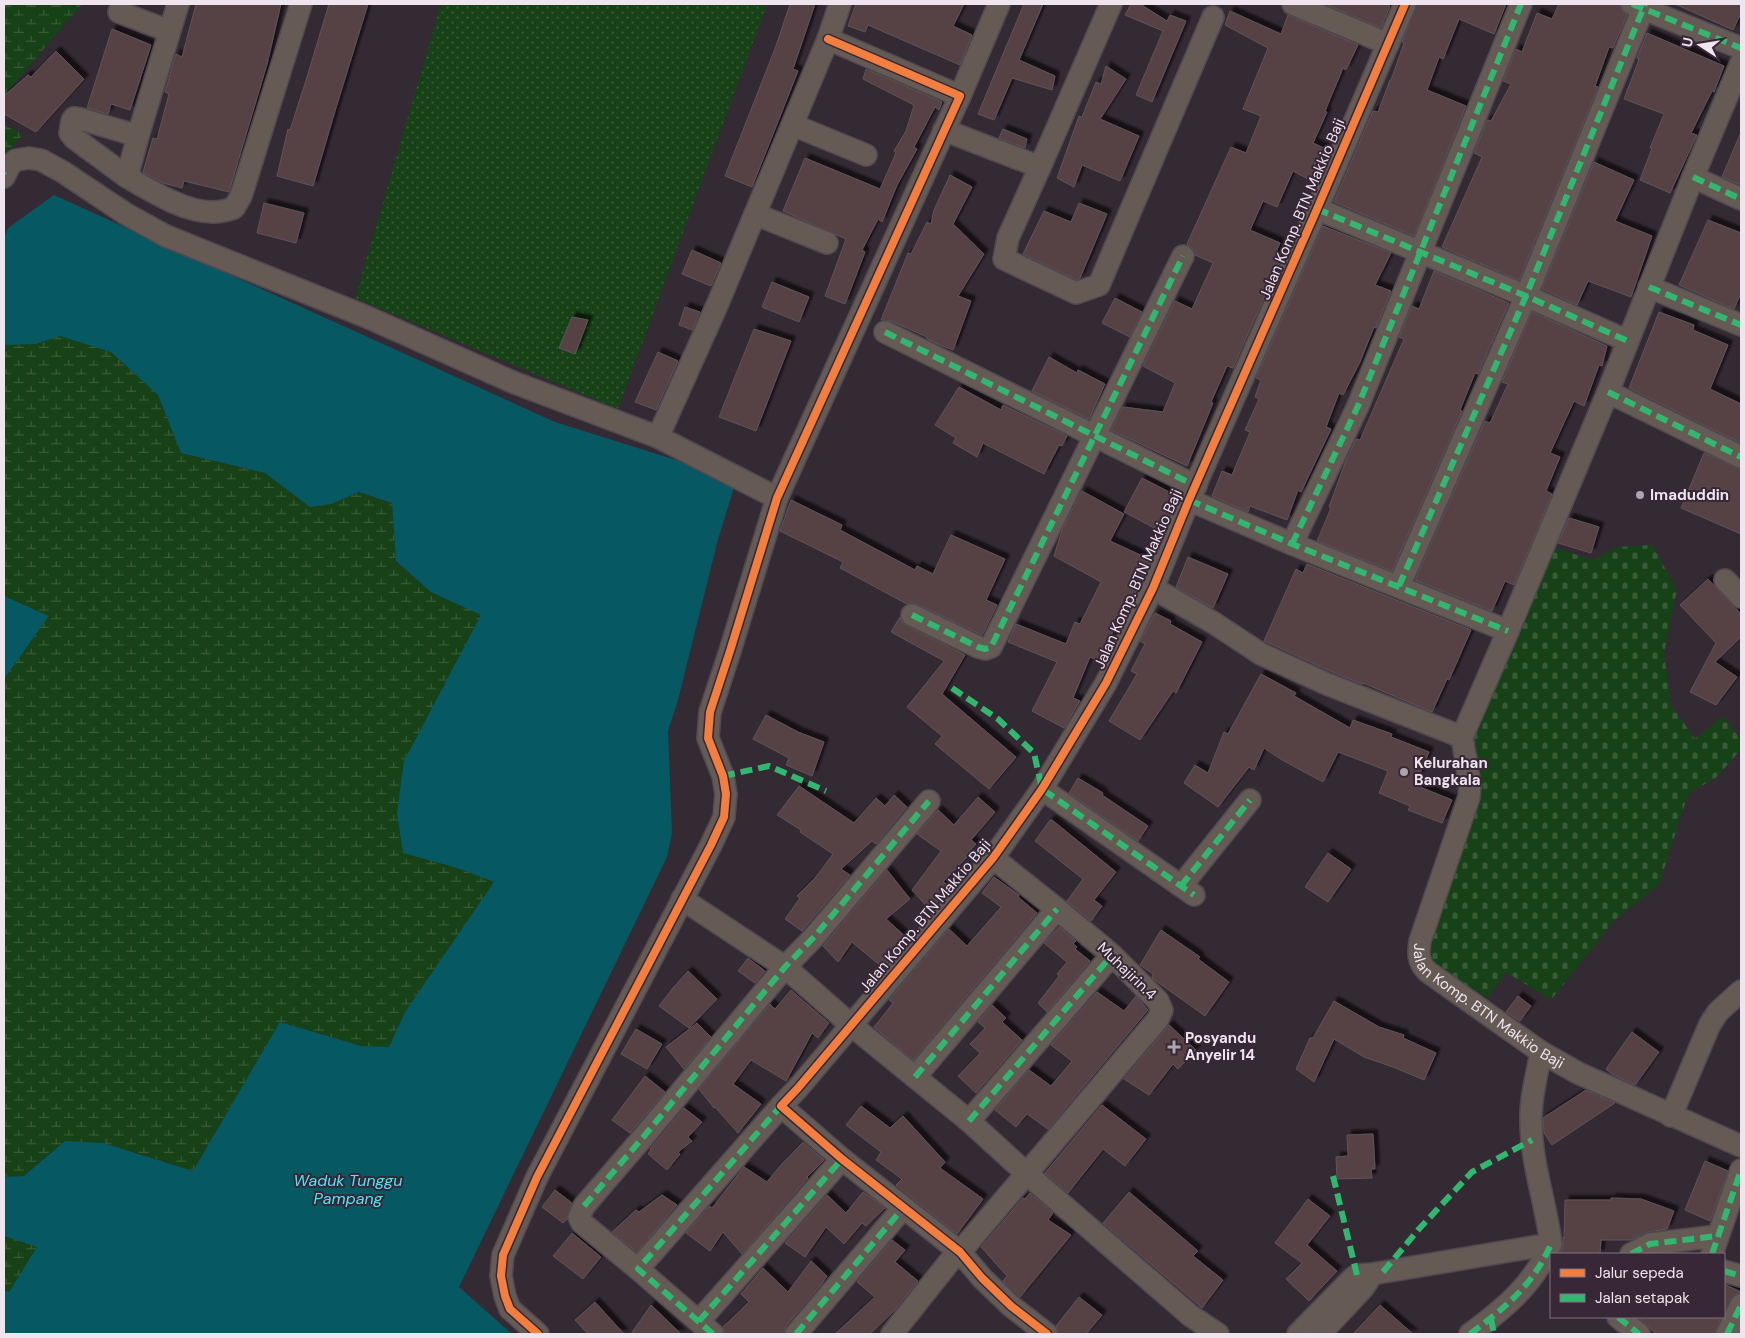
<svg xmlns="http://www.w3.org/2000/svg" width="1745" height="1338" font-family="'DM Sans',sans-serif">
  <defs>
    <pattern id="grass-dots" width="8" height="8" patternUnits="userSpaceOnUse" patternTransform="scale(1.25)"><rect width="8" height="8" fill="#174116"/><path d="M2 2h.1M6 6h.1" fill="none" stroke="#395c38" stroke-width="1.8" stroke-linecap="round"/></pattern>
    <pattern id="wetland-marsh" width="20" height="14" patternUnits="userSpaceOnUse" patternTransform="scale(1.25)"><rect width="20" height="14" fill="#174116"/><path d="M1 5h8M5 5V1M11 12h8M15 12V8" fill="none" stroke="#395c38"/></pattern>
    <pattern id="cemetery-stones" width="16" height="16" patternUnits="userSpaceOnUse" patternTransform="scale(1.25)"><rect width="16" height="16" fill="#174116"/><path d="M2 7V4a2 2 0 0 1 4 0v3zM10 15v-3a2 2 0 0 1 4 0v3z" fill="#395c38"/></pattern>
    <filter id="shadow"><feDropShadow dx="4.5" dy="-4.5" stdDeviation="1" flood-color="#0009"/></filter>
  </defs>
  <rect width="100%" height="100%" fill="#342a34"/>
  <!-- grass -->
  <path fill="url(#grass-dots)" d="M441 4H767L618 409 355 298Z"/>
  <!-- wetland -->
  <g fill="url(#wetland-marsh)">
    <path d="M4 4H82L4 96Z"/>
    <path d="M4 125 23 134 4 156Z"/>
    <path d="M60 336 111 352 158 395 181 453 265 473 310 507 331 504 359 492 392 504 396 562 431 592 482 615 404 761 457 868 494 882 405 1012 389 1047 361 1046 280 1022 193 1171 103 1143 65 1141 24 1176 4 1177V679L49 616 4 596V345L36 344Z"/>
    <path d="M4 1236 38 1247 9 1292 4 1290Z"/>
  </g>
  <!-- cemetery -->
  <path fill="url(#cemetery-stones)" d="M1652 545 1677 590 1664 653 1671 705 1695 739 1723 716 1741 740V749L1717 777 1688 794 1659 885 1615 920 1551 1000 1506 972 1488 998 1459 983 1426 958 1438 913 1481 794 1471 737 1552 547 1594 560 1617 547Z"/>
  <!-- water -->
  <g fill="#065962">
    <path d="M54 195 555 422 676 460 735 484 717 543 678 700 668 731 672 833 667 857 459 1287 512 1334H4V1290L9 1292 37 1247 4 1236V1177L24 1176 65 1141 103 1143 193 1171 280 1022 361 1046 389 1047 405 1012 494 882 457 868 403 853 397 813 404 761 481 615 431 592 396 561 392 503 359 492 331 504 310 507 265 473 181 453 158 395 111 352 60 336 36 344 4 345V237L8 228Z"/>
    <path d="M4 596 49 616 4 679Z"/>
  </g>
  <!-- building -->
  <g fill="#564245" stroke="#5e5458" filter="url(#shadow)">
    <path d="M196 4H281L267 64 229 192 184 181 182 188 163 183 143 172 153 138 157 139 169 94 165 92 176 54 182 57Z"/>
    <path d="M329 4H368L335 111 313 186 277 176 288 129 290 130 307 77Z"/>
    <path d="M790 4H815L793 69 798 71 752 187 725 176 776 46Z"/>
    <path d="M856 4H964L953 26 972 35 960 65 868 25 865 32 848 26Z"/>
    <path d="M1024 4H1043L1019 60 1055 76 1052 90 1012 78 994 120 978 114Z"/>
    <path d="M1131 4H1140L1167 21 1170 15 1186 21 1152 102 1136 95 1163 31 1125 15Z"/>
    <path d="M1325 4H1384L1390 6 1381 28Z"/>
    <path d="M1417 4H1506L1494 34 1459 19 1443 59 1439 57 1427 90 1466 106 1414 236 1334 202 1373 111 1378 112 1390 80H1391L1404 43 1402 42Z"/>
    <path d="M1559 4H1620L1622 11 1627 15 1613 48 1609 47 1595 86 1598 87 1519 280 1442 247 1482 157 1474 153 1487 120 1491 121 1511 84 1503 81 1516 49 1522 52 1537 13 1552 19Z"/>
    <path d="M1675 4H1741V13L1733 30Z"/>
    <path d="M1230 11 1281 34 1288 15 1358 45 1346 70 1343 68 1325 111 1327 112 1313 143 1326 149 1310 180 1293 171 1277 207 1263 201 1250 230 1280 243 1276 252 1283 255 1233 368 1227 366 1211 402 1213 403 1187 466 1111 430 1123 407 1163 412 1175 383 1143 366 1175 301 1192 309 1213 263 1195 255 1193 249 1187 244 1231 147 1246 153 1261 116 1243 109 1268 48 1225 25Z"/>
    <path d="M112 29 151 45 130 110 111 104 108 114 87 108Z"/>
    <path d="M1647 33 1724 66 1714 92 1712 91 1691 133 1697 135 1670 193 1640 180 1652 148H1650L1664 114 1624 99 1638 62 1639 58H1637Z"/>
    <path d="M56 51 84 79 36 132 4 114V96L28 75 31 77Z"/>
    <path d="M1106 66 1126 79 1100 119 1139 136 1120 181 1082 165 1074 187 1057 178 1079 116 1082 117 1096 82 1101 84Z"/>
    <path d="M866 69 942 102 939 110 935 107 914 147 917 149 897 185 882 222 878 219 862 250 865 252 845 304 825 296 846 239 783 211 805 158 880 189 896 153 894 151 906 131 914 105 863 79Z"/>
    <path d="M1003 129 1027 139 1025 148 999 138Z"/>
    <path d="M1741 132V185L1722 177Z"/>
    <path d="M1594 162 1634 180 1615 221 1652 236 1631 297 1588 281 1577 305 1542 289Z"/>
    <path d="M950 175 972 187 953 224 984 254 958 296 971 301 953 350 935 343 926 338 927 337 891 321 881 320 908 253 911 254 927 222 931 224 934 210Z"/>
    <path d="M264 203 304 213 296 243 257 233Z"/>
    <path d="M1079 203 1107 214 1080 278 1077 280 1023 254 1044 211 1071 222Z"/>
    <path d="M1708 220 1741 233V293L1734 309 1679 285Z"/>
    <path d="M1323 226 1391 253 1375 285 1391 291 1376 328 1374 327 1360 362 1343 395 1339 393 1326 427 1331 429 1301 492 1298 490 1287 520 1250 506 1248 512 1212 496 1222 471 1232 475 1250 432 1245 430 1259 399 1255 397 1261 380 1256 378Z"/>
    <path d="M692 250 721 263 711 286 682 274Z"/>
    <path d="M1434 271 1509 303 1478 374 1475 373 1460 410 1462 411 1392 571 1317 541 1331 508 1329 507 1345 463 1356 439 1360 440 1404 339 1399 337 1412 306 1419 309Z"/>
    <path d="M772 282 809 297 799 322 762 307Z"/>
    <path d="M1115 298 1142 312 1130 337 1102 323Z"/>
    <path d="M685 307 700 312 692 330 679 325Z"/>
    <path d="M1532 312 1607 346 1602 366 1599 365 1584 406 1574 401 1550 453 1560 457 1546 491 1552 494 1514 585 1505 581 1492 611 1415 580 1485 421 1490 423 1508 384 1502 382Z"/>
    <path d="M1659 312 1694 325 1693 330 1728 345 1710 389 1741 404V443L1629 388Z"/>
    <path d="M572 317 588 320 575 354 559 348Z"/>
    <path d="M754 329 791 341 756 431 719 417Z"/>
    <path d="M658 352 678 361 656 410 635 402Z"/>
    <path d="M1049 357 1077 373 1078 370 1105 384 1089 419 1032 391Z"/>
    <path d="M959 387 1001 410 1003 405 1067 436 1062 446 1059 445 1044 474 983 443 977 457 953 443 956 438 935 425Z"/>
    <path d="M1704 453 1741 469V534L1681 508Z"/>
    <path d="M1142 478 1177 496 1162 532 1124 512Z"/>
    <path d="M1082 491 1124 514 1110 541 1151 560 1118 630 1114 628 1102 662 1090 657 1073 698 1080 701 1064 728 1032 711 1057 662 1008 642 1016 624 1066 644 1075 622 1080 624 1101 582 1054 556 1062 530Z"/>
    <path d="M791 500 842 525 840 530 915 570 917 566 933 574 951 535 1005 559 986 600 997 605 984 632 982 635 917 604 912 603 907 604 840 568 843 562 780 531Z"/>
    <path d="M1569 518 1599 527 1591 553 1558 543Z"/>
    <path d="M1188 557 1228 574 1213 608 1176 587Z"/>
    <path d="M1307 564 1471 630 1449 680 1447 679 1432 712 1363 683 1362 684 1332 672 1264 641 1296 569 1303 573Z"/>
    <path d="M1708 579 1741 614V637L1715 662 1737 677 1716 705 1690 692 1716 643 1680 605Z"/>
    <path d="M1155 613 1171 621 1170 624 1202 642 1176 693 1173 691 1140 740 1109 721 1137 674 1131 671 1145 644 1140 641Z"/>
    <path d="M900 617 902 622 907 626 965 655 942 694 1016 757 989 789 935 744 942 736 907 707 944 661 891 632Z"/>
    <path d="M1261 674 1296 693 1294 696 1350 728 1353 720 1392 734 1391 737 1429 752 1415 785 1452 800 1442 823 1408 810 1410 806 1379 793 1388 771 1338 752 1323 782 1282 760 1264 748 1254 770 1249 767 1218 807 1184 783 1195 765 1208 773 1224 732 1228 734Z"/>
    <path d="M766 715 798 732 824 742 812 776 786 765 789 758 753 739Z"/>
    <path d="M1078 778 1103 793 1102 795 1148 826 1138 841 1069 793Z"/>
    <path d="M799 786 854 823 876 798 885 806 894 795 907 807 876 844 872 841 841 869 850 875 802 931 785 919 800 898 797 896 815 878 833 854 800 832 801 830 777 815Z"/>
    <path d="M978 797 995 812 971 840 976 844 965 856 967 857 943 882 950 886 931 911 912 890 941 851 917 834 938 810 954 825Z"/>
    <path d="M1050 820H1052L1116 872 1094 900 1102 906 1091 921 1067 901 1083 879 1035 841Z"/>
    <path d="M1328 853 1351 869 1328 902 1305 887Z"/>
    <path d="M887 870 910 899 886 919 908 939 883 968 852 942 838 962 823 946Z"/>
    <path d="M994 877 1019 895 1018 897 1037 913 913 1060 874 1027 893 1003 889 1000 949 929 967 946 1001 907 982 893Z"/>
    <path d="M1059 927 1076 941 1073 944 1077 947 1075 949 1090 961 1047 1012 1038 1003 1059 976 1057 974 1067 962 1044 943Z"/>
    <path d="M1161 930 1200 957 1198 959 1229 982 1205 1016 1152 978 1153 974 1140 965Z"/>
    <path d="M748 958 765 971 755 983 738 971Z"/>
    <path d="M688 971 717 999 689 1028 659 1006 672 989Z"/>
    <path d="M791 990 829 1023 818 1038 812 1033 786 1081 751 1060 733 1084 761 1104 738 1133 715 1107 714 1108 699 1089 770 1004 775 1009Z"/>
    <path d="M1097 992 1124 1011 1136 996 1148 1010 1048 1129 1027 1114 1016 1127 995 1110 1029 1070 1051 1086 1072 1061 1051 1045Z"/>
    <path d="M1518 996 1531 1006 1520 1021 1506 1012Z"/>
    <path d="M1334 1001 1379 1027 1404 1035 1403 1038 1436 1053 1424 1080 1393 1067 1364 1057 1334 1039 1314 1082 1296 1069 1310 1038H1313Z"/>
    <path d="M992 1005 1006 1018 1002 1022 1022 1040 976 1093 958 1076 980 1053 970 1044 985 1028 978 1022Z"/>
    <path d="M697 1023 711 1037 684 1069 666 1047Z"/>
    <path d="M1169 1025 1196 1050 1178 1069 1173 1064 1149 1095 1124 1079Z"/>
    <path d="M636 1029 662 1044 647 1069 621 1054Z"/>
    <path d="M1632 1032 1659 1052 1635 1085 1612 1074 1606 1069Z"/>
    <path d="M645 1076 665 1092 630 1133 612 1120Z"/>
    <path d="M1586 1090 1615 1103 1552 1145 1544 1133 1543 1118Z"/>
    <path d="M1102 1105 1146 1139 1125 1166 1103 1149 1068 1193 1045 1173Z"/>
    <path d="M861 1106 890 1128 903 1116 945 1162 940 1168 983 1199 957 1234 896 1185 902 1179 876 1160 881 1152 846 1125Z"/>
    <path d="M684 1108 702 1122 688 1137 692 1141 678 1152 680 1154 667 1170 648 1154 651 1150 650 1149Z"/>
    <path d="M1373 1134 1375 1169H1371L1372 1178 1337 1179 1336 1157 1348 1156 1347 1135Z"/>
    <path d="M803 1142 824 1160 807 1177 808 1178 742 1254 723 1232 710 1251 686 1233 710 1206 712 1208 744 1167 767 1182 780 1166Z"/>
    <path d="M1705 1161 1728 1171 1710 1221 1685 1210Z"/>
    <path d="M555 1190 572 1203 567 1219 563 1223 542 1207Z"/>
    <path d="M863 1192 885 1208 866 1226 862 1223 844 1244 826 1227 805 1257 785 1243 827 1195 846 1213Z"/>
    <path d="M1129 1192 1198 1251 1193 1256 1223 1280 1202 1308 1103 1223Z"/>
    <path d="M1030 1193 1053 1213 1048 1220 1071 1235 1020 1297 1003 1281 1007 1276 981 1247 1023 1198 1025 1199Z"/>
    <path d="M662 1195 677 1205 637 1252 612 1232 636 1210 639 1212Z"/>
    <path d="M1611 1198 1641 1199 1674 1211 1667 1229 1648 1232 1631 1240H1601L1600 1254H1560L1563 1248V1237L1564 1238 1565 1200H1611Z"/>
    <path d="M1308 1199 1330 1216 1307 1245 1337 1271 1309 1301 1286 1279 1302 1263 1275 1243Z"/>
    <path d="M572 1233 601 1257 583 1279 553 1256Z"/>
    <path d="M892 1240 905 1250 895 1262 918 1281 895 1310 870 1334H835L875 1297 857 1282Z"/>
    <path d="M811 1261 827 1276 821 1285 786 1326 784 1334H725L723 1327 749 1302 741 1294 763 1268 788 1292Z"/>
    <path d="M1724 1284 1741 1292 1734 1295 1724 1312Z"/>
    <path d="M1079 1297 1102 1315 1086 1334H1059L1056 1326Z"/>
    <path d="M595 1302 624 1334H588L575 1320Z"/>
    <path d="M651 1305 681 1334H631Z"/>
    <path d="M1380 1305 1413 1334H1353Z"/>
    <path d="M1638 1317H1721L1715 1334H1656Z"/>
  </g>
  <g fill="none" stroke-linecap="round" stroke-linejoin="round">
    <!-- minor casing -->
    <g stroke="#514951" stroke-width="24">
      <g id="minor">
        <path d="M178 4 138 136 127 177C151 191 186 213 214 212 221 212 228 210 234 208L241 196 301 4"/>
        <path d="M1293 4 1388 44"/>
        <path d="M1632 4 1741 48"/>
        <path d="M119 12 169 31"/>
        <path id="s1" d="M1741 63 1693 177 1608 392 1508 631 1462 737 1470 785 1469 797 1420 941C1418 954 1418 963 1428 972L1541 1052 1578 1073 1741 1146"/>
        <path d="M960 96 999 4"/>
        <path d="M793 125 866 155"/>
        <path d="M944 130 1040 167 1111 4"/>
        <path d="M1040 167 1008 238 1004 259 1076 293 1099 285 1213 17"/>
        <path d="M4 177 10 165 16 160 29 158 41 160 63 172 126 214 166 236 367 317 515 383 658 437 777 498"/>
        <path d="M127 177 74 138 70 133 72 121 74 118 81 119 138 136"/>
        <path d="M1693 177 1741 199"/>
        <path d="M1317 209 1526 296 1628 341"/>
        <path d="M755 214 827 243"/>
        <path d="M1649 287 1741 325"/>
        <path d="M885 332 1196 486"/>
        <path d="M1608 392 1741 457"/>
        <path d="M658 437 718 303 828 39 840 4"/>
        <path d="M1189 500 1292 544 1508 631"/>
        <path d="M1292 544 1358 406 1521 4"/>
        <path d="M1725 580 1741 597"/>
        <path d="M1399 586 1526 296 1645 4"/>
        <path d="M1153 588 1214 623 1261 654 1327 684 1462 737"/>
        <path d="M912 615 978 647 985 649 991 647 1183 256"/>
        <path d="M1042 789 1194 895"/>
        <path d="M1181 886 1250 800"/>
        <path d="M682 899 785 967 851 1025 969 1121 1027 1174 1191 1316 1218 1334"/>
        <path d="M915 1077 1057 909"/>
        <path d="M1671 1116 1710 1024 1718 1012 1741 991"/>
        <path d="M969 1121 1112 955"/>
        <path d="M960 1252 1158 1019 1162 1010 1158 1001 1112 955 1057 909 993 858"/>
        <path d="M1631 1254 1650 1244 1717 1236"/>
        <path d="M1712 1254 1741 1170"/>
        <path d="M638 1269 582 1223 579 1217 584 1206 645 1135 785 967 814 937 929 801"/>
        <path d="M1724 1271 1741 1276"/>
        <path d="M1618 1317 1639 1334"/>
        <path d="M699 1321 842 1159"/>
        <path d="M538 1334 510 1309 505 1296 501 1276 503 1255 537 1177 711 845 724 817 726 794 723 776 708 738 710 712 730 651 777 498 960 96 828 39"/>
        <path d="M713 1334 638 1269 781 1106"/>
        <path d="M796 1334 903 1208"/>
        <path d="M892 1334 958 1251"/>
        <path d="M1047 1334 1011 1306 982 1278 960 1252 842 1159 781 1106 798 1088 993 858 1042 789 1106 683 1153 588 1189 500 1317 209 1405 4"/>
        <path d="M1298 1334 1353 1278 1357 1275 1372 1274 1551 1244C1546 1203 1531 1163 1531 1121 1530 1099 1537 1075 1541 1052"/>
        <path d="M1320 1334 1363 1288 1368 1281"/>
        <path d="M1470 1334C1505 1308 1534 1284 1551 1244"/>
        <path d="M1727 1334 1741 1305"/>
      </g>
    </g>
    <!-- minor -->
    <use href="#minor" stroke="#655a54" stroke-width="21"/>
    <!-- quiet -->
    <g stroke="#33b770" stroke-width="6" stroke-dasharray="12 6" stroke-linecap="butt">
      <path d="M1632 4 1741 48"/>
      <path d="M4 174 5 175"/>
      <path d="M1693 177 1741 199"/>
      <path d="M1317 209 1526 296 1628 341"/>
      <path d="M1649 287 1741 325"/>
      <path d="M885 332 1196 486"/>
      <path d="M1608 392 1741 457"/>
      <path d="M1189 500 1292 544 1508 631"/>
      <path d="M1292 544 1358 406 1521 4"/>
      <path d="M1399 586 1526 296 1645 4"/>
      <path d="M912 615 978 647 985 649 991 647 1183 256"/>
      <path d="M952 688 998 719 1034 753 1042 789 1194 895"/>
      <path d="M723 776 769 766 826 791"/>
      <path d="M1181 886 1250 800"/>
      <path d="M915 1077 1057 909"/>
      <path d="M969 1121 1112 955"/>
      <path d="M1333 1176 1357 1275"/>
      <path d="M584 1206 645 1135 785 967 814 937 929 801"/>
      <path d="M1631 1254 1650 1244 1717 1236"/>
      <path d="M1712 1254 1741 1170"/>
      <path d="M1724 1271 1741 1276"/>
      <path d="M1383 1272 1419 1229 1472 1172 1532 1140"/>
      <path d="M1618 1317 1639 1334"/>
      <path d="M1491 1319 1494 1334"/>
      <path d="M699 1321 842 1159"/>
      <path d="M713 1334 638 1269 781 1106"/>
      <path d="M796 1334 903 1208"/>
      <path d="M1470 1334C1505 1308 1534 1284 1551 1244"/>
      <path d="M1727 1334 1741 1305"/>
    </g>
    <!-- cycleway casing -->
    <g stroke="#372737" stroke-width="11">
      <g id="cycleway">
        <path d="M538 1334 510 1309 505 1296 501 1276 503 1255 537 1177 711 845 724 817 726 794 723 776 708 738 710 712 730 651 777 498 960 96 828 39"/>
        <path d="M1047 1334 1011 1306 982 1278 960 1252 842 1159 781 1106 798 1088 993 858 1042 789 1106 683 1153 588 1189 500 1317 209 1405 4"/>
      </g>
    </g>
    <!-- cycleway -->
    <use href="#cycleway" stroke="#f27e40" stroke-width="8"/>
  </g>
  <!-- markers -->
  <g fill="#aea4ae" stroke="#372737" stroke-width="2">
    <circle cx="1640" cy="495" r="5"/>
    <circle cx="1404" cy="772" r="5"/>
    <path d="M1171.5 1039.5h5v5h5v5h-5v5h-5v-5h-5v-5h5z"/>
  </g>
  <g text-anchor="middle" stroke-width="4" stroke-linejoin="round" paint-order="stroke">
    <!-- street labels -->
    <g font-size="15" fill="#f0e5ef" stroke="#372737">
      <text transform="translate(1302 209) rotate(-67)" y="5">Jalan Komp. BTN Makkio Baji</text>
      <text transform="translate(1138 579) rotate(-66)" y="5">Jalan Komp. BTN Makkio Baji</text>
      <text transform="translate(925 916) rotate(-50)" y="5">Jalan Komp. BTN Makkio Baji</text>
      <text transform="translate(1127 971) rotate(44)" y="5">Muhajirin.4</text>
      <text dy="5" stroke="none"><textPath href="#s1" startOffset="1042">Jalan Komp. BTN Makkio Baji</textPath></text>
    </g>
    <!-- poi labels -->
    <g font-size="15" font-weight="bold" fill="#f0e5ef" stroke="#372737" text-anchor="start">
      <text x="1650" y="500">Imaduddin</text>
      <text x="1414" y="768">Kelurahan<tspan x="1414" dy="17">Bangkala</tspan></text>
      <text x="1185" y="1043">Posyandu<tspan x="1185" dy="17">Anyelir 14</tspan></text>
    </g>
    <!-- water labels -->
    <g font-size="16" font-style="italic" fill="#53e5f5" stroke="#372737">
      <text x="348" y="1186">Waduk Tunggu<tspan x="348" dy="18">Pampang</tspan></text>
    </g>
  </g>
  <!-- border -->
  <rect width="1745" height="1338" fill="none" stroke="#f0e5ef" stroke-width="10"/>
  <!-- legend -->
  <rect x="1550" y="1253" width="175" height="65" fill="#372737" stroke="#817381"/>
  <rect x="1560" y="1269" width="25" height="8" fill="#f27e40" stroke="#817381"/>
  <text x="1595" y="1278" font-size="15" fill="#f0e5ef">Jalur sepeda</text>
  <rect x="1560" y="1294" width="25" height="8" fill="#33b770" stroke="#817381"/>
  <text x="1595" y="1303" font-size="15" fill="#f0e5ef">Jalan setapak</text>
  <!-- north arrow -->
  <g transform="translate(1700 45) rotate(282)" stroke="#372737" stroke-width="4" paint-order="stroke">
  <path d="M0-4L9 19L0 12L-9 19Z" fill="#f0e5ef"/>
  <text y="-8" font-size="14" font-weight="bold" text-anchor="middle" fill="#f0e5ef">U</text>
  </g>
</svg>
